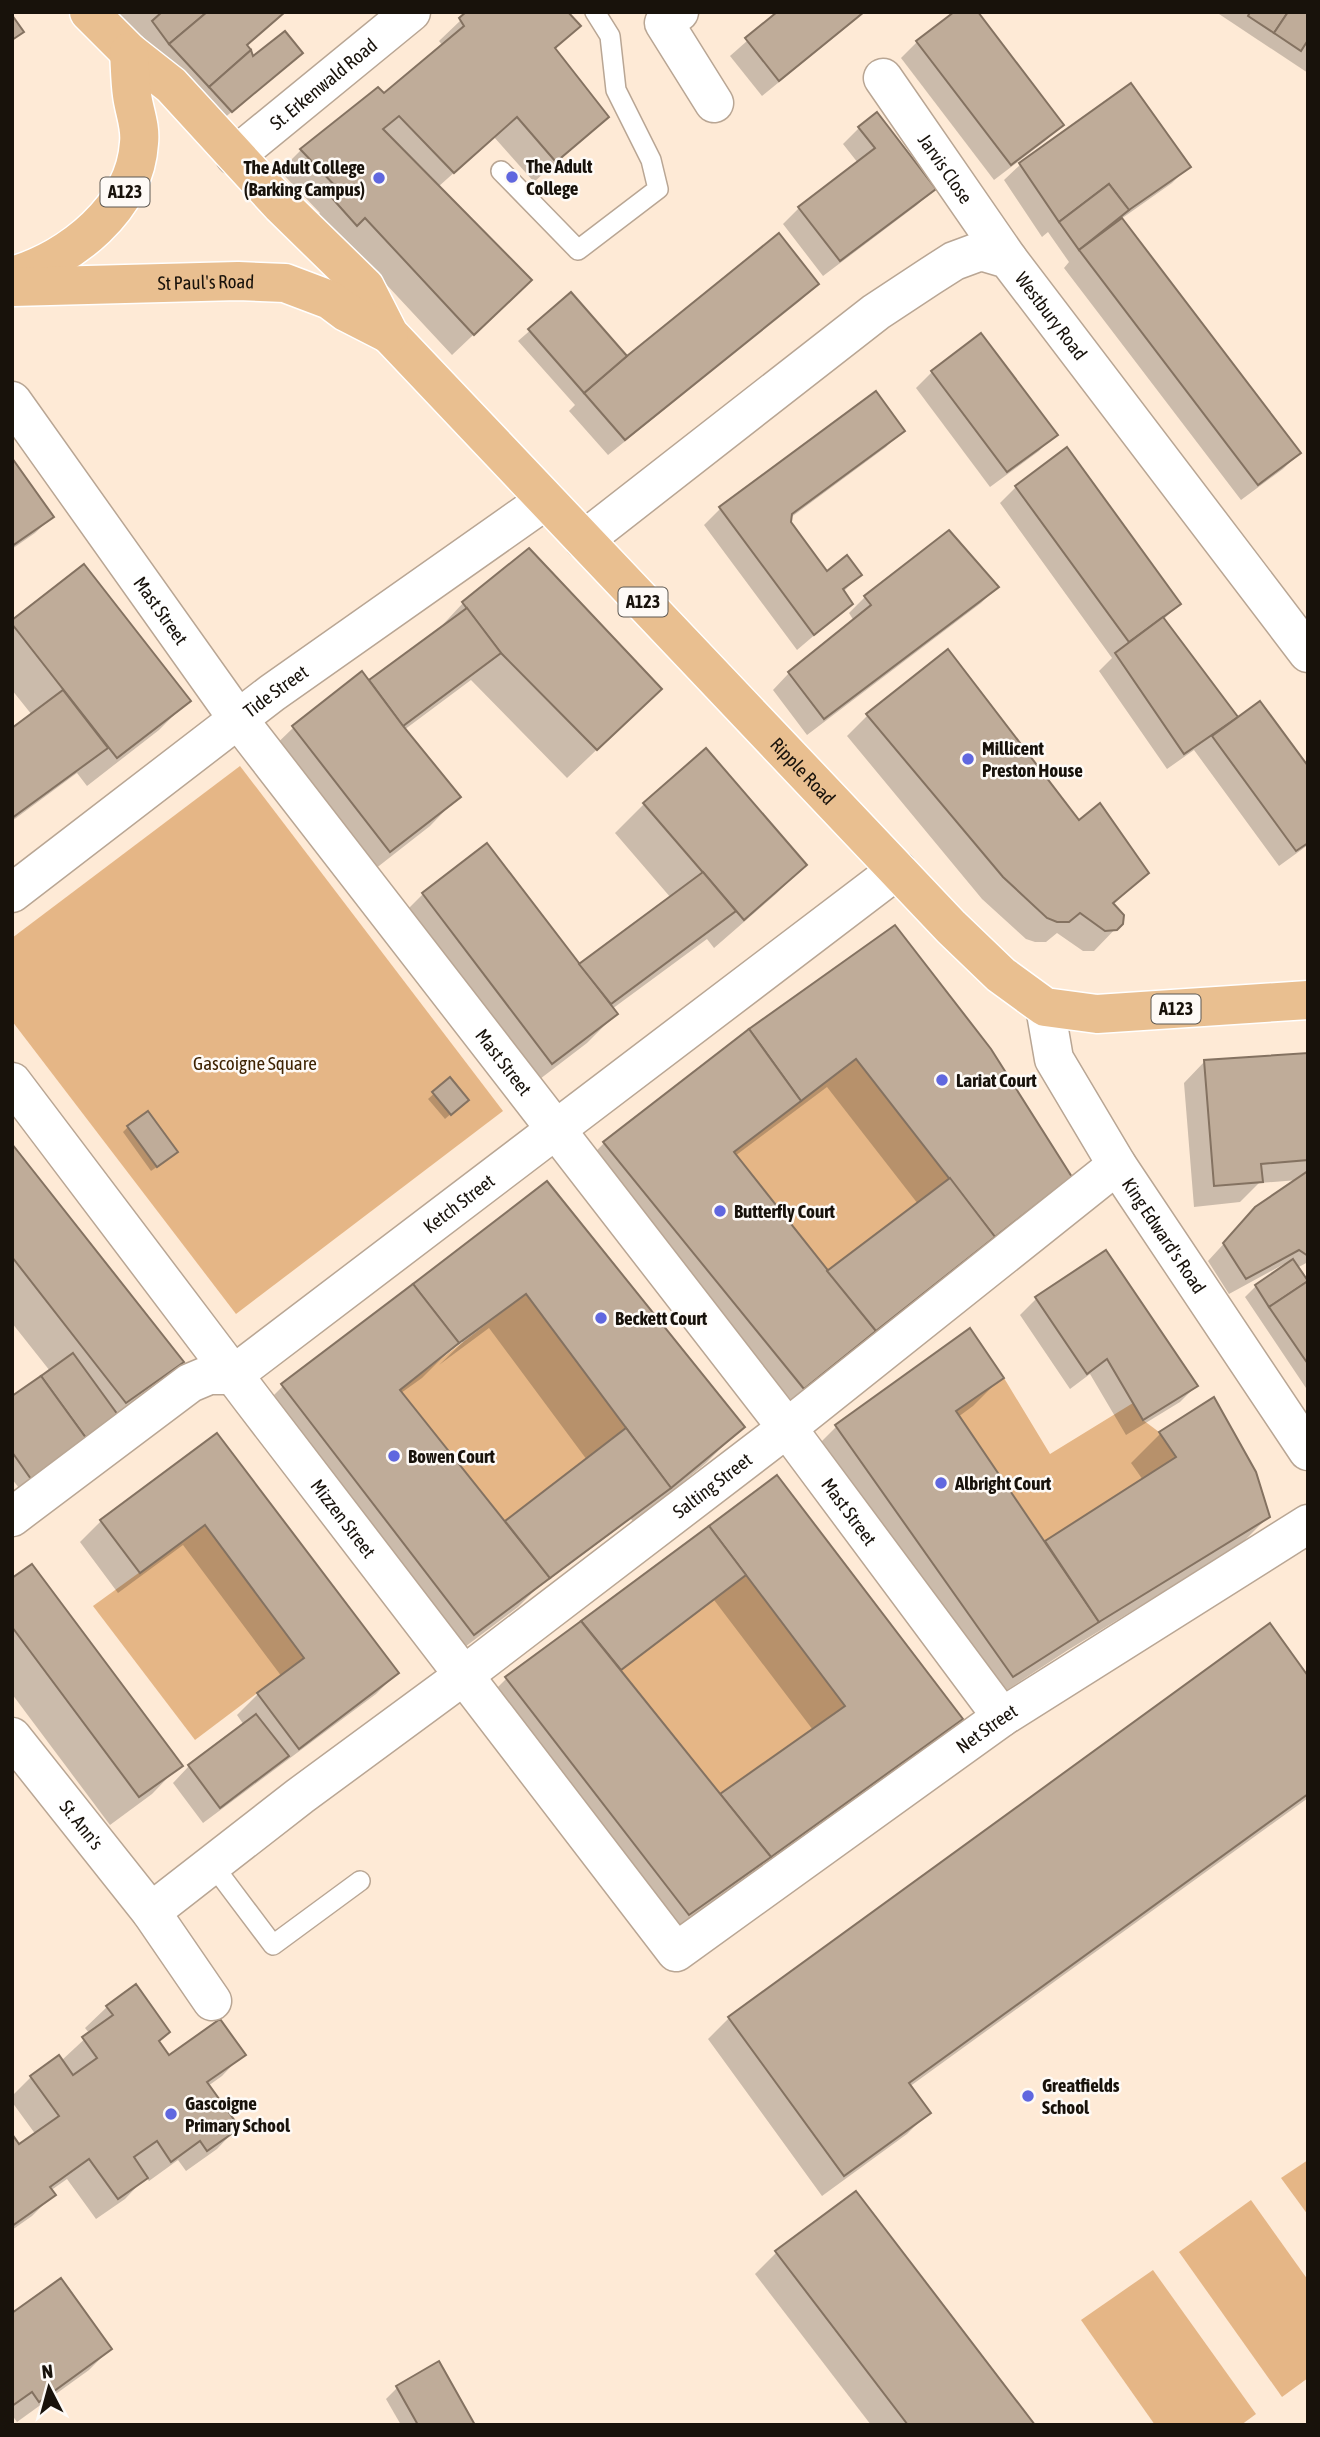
<svg xmlns="http://www.w3.org/2000/svg" width="1320" height="2437" font-family="'Asap Condensed',sans-serif">
  <rect width="100%" height="100%" fill="#feead6"/>
  <!-- green -->
  <g fill="#e5b686">
    <path d="M240 766 503 1111 236 1314 12 1021V938Z"/>
    <path d="M856 1059 950 1178 827 1271 734 1152Z"/>
    <path d="M526 1294 626 1428 505 1521 400 1390Z"/>
    <path d="M1004 1378 1050 1454 1133 1403 1143 1420 1159 1432 1176 1457 1045 1541 956 1411Z"/>
    <path d="M205 1525 304 1658 195 1740 93 1606Z"/>
    <path d="M746 1575 845 1706 720 1794 621 1670Z"/>
    <path d="M1308 2160V2215L1281 2178Z"/>
    <path d="M1251 2200 1308 2280V2378L1282 2397 1179 2252Z"/>
    <path d="M1153 2270 1256 2414 1241 2425H1155L1081 2320Z"/>
  </g>
  <!-- shadow -->
  <g fill="#0003" fill-rule="evenodd">
    <path d="M113 12H211L215 16 219 12H285L245 47 253 59 300 53 214 127Z"/>
    <path d="M780 12H865L762 96 730 56Z"/>
    <path d="M1216 12H1308V73Z"/>
    <path d="M461 20 578 26 554 50 607 117 534 182 494 137 438 187 508 302 452 355 343 238 334 246 312 220 320 213 280 171 301 150 383 95 443 46 439 41Z"/>
    <path d="M917 42 1062 125 1045 141 994 180 901 58Z"/>
    <path d="M859 128 933 189 917 205 823 276 783 224 799 208 858 163 843 144Z"/>
    <path d="M1021 164 1189 166 1172 183 1121 219 1299 453 1283 469 1241 500 1064 268 1069 262 1048 232 1042 237 1004 180Z"/>
    <path d="M817 283 801 300 608 455 569 411 575 405 518 341 571 295 619 361Z"/>
    <path d="M932 372 1055 434 1039 451 990 487 916 388Z"/>
    <path d="M902 430 886 447 790 518 789 523 826 574 860 575 843 592 851 604 797 650 704 525 720 509Z"/>
    <path d="M12 461 52 517 35 533 12 549Z"/>
    <path d="M1016 487 1179 604 1163 620 1237 720 1308 769V845L1279 866 1194 750 1167 769 1099 671 1112 658 1000 503Z"/>
    <path d="M997 587 981 603 807 735 773 690 789 673 854 621 849 613 865 597Z"/>
    <path d="M463 603 630 718 567 778 471 680 404 730 458 797 430 826 361 880 264 756 293 728 362 674 369 683 435 633Z"/>
    <path d="M12 622 188 701 159 730 87 786 77 773 12 821V730L32 715 12 690Z"/>
    <path d="M868 715 1079 822 1147 873 1113 905 1121 923 1094 951H1083L1057 933 1046 942H1035L1026 939 982 899 847 736Z"/>
    <path d="M706 751 805 865 776 894 714 948 707 939 612 1009 616 1014 587 1043 523 1092 394 923 423 894 487 845 579 966 671 898 615 833 644 804Z"/>
    <path d="M895 928 1070 1177 966 1265 964 1262 863 1342 845 1360 774 1417 576 1172 604 1143ZM827 1087 918 1204 828 1273 735 1156Z"/>
    <path d="M1308 1055V1262L1297 1268 1308 1284V1391L1245 1297 1256 1286 1285 1266 1284 1264 1229 1294 1208 1261 1249 1216 1298 1180 1259 1183 1240 1202 1194 1207 1184 1083 1205 1061Z"/>
    <path d="M450 1079 462 1104 445 1119 428 1099Z"/>
    <path d="M128 1127 171 1157 151 1171 123 1132Z"/>
    <path d="M12 1147 182 1362 153 1391 19 1488 12 1479V1398L50 1371 12 1323Z"/>
    <path d="M547 1184 742 1427 706 1463 634 1523 631 1519 536 1589 518 1607 445 1662 254 1415 283 1386ZM489 1328 587 1460 504 1524 401 1393 422 1378 458 1342H463L439 1365Z"/>
    <path d="M1036 1299 1196 1386 1180 1402 1126 1435 1090 1374 1070 1389 1020 1315Z"/>
    <path d="M970 1331 1002 1377 973 1406 958 1417 1044 1544 1143 1480 1131 1463 1160 1434 1213 1400 1268 1517 1239 1546 1068 1650 984 1705 807 1456 836 1427Z"/>
    <path d="M217 1436 397 1673 376 1694 203 1823 173 1783 189 1766 244 1725 237 1715 258 1694 282 1677 183 1545 118 1593 80 1542 101 1521Z"/>
    <path d="M776 1477 961 1719 932 1747 660 1943 478 1707 506 1679ZM714 1600 813 1730 719 1796 619 1672Z"/>
    <path d="M12 1580 180 1765 152 1794 110 1825 12 1694Z"/>
    <path d="M1308 1679V1798L909 2087 928 2113 907 2134 822 2196 708 2039 729 2018Z"/>
    <path d="M136 1986 158 2042 169 2058 243 2054 222 2076 208 2086 238 2127 217 2149 186 2171 178 2160 149 2181 146 2177 125 2199 96 2219 67 2179 50 2191 53 2195 32 2216 12 2230V2137L19 2147 36 2135 12 2102V2096L31 2077 59 2057 61 2061 90 2034 85 2028 107 2007Z"/>
    <path d="M776 2253 1033 2425H871L755 2274Z"/>
    <path d="M12 2315 110 2349 89 2370 17 2422 12 2415Z"/>
    <path d="M397 2388 473 2425H401L386 2399Z"/>
  </g>
  <!-- building -->
  <g fill="#bfac99" stroke="#847261" stroke-width="2">
    <path d="M162 12H207L169 44 152 21Z"/>
    <path d="M207 12 215 13 285 12 247 45 251 50 209 87 169 44Z"/>
    <path d="M466 12H568L581 26 555 48 609 117 556 162 517 117 454 173 399 116 383 129 532 280 474 335 365 218 357 226 332 198 340 191 300 149 378 87 384 93 464 26 459 18Z"/>
    <path d="M777 12H864L779 81 745 38Z"/>
    <path d="M954 12H978L1064 125 1011 165 916 41Z"/>
    <path d="M1250 12H1288L1274 33 1248 16Z"/>
    <path d="M1288 12H1308V40L1301 51 1274 33Z"/>
    <path d="M12 15 24 32 12 40Z"/>
    <path d="M285 31 303 53 232 112 209 87 251 50 253 56Z"/>
    <path d="M1131 83 1191 167 1129 210 1109 184 1059 222 1019 163Z"/>
    <path d="M877 112 936 189 840 261 798 207 875 148 858 127Z"/>
    <path d="M1109 184 1129 210 1079 250 1059 222Z"/>
    <path d="M1122 218 1301 453 1258 485 1079 250Z"/>
    <path d="M779 233 819 284 625 440 584 393 627 356Z"/>
    <path d="M571 292 627 356 584 393 528 329Z"/>
    <path d="M981 333 1058 435 1007 472 931 371Z"/>
    <path d="M876 391 905 431 792 514 791 522 827 571 847 555 862 575 843 589 853 604 814 635 719 507Z"/>
    <path d="M1067 447 1181 604 1129 642 1015 486Z"/>
    <path d="M12 458 54 517 12 546Z"/>
    <path d="M949 530 999 587 824 719 788 672 871 605 864 596Z"/>
    <path d="M529 548 662 689 597 750 501 653 462 602Z"/>
    <path d="M84 564 191 701 117 758 12 624V620Z"/>
    <path d="M467 608 501 653 403 726 369 680Z"/>
    <path d="M1163 617 1238 717 1184 754 1115 653Z"/>
    <path d="M948 649 1079 820 1100 803 1149 873 1113 903 1124 915 1123 924 1117 930 1105 931 1080 913 1069 922H1057L1047 918 1003 877 866 714Z"/>
    <path d="M362 671 403 726 461 797 390 852 292 726Z"/>
    <path d="M63 690 108 748 12 818V728Z"/>
    <path d="M1260 701 1308 766V843L1296 851 1212 736Z"/>
    <path d="M706 748 807 865 744 920 643 803Z"/>
    <path d="M487 843 618 1014 552 1064 422 893Z"/>
    <path d="M703 872 736 911 611 1004 579 964Z"/>
    <path d="M895 925 991 1049 1072 1177 995 1237 856 1059 801 1101 749 1029Z"/>
    <path d="M749 1029 801 1101 734 1152 876 1331 804 1389 603 1142Z"/>
    <path d="M1308 1053V1160L1261 1164 1263 1182 1214 1186 1204 1060Z"/>
    <path d="M450 1077 469 1100 451 1115 432 1092Z"/>
    <path d="M148 1111 178 1152 157 1167 127 1126Z"/>
    <path d="M12 1144 184 1362 126 1403 12 1257Z"/>
    <path d="M1308 1171V1256L1299 1250 1246 1279 1223 1243 1255 1207Z"/>
    <path d="M950 1178 995 1237 876 1331 827 1271Z"/>
    <path d="M547 1181 745 1427 671 1488 526 1294 459 1343 413 1284Z"/>
    <path d="M1106 1250 1198 1386 1143 1420 1107 1359 1087 1374 1035 1297Z"/>
    <path d="M1293 1259 1308 1281 1269 1307 1255 1285Z"/>
    <path d="M1308 1281V1364L1269 1307Z"/>
    <path d="M413 1284 459 1343 400 1390 550 1578 474 1635 281 1384Z"/>
    <path d="M970 1328 1004 1378 956 1411 1099 1622 1013 1677 835 1425Z"/>
    <path d="M73 1353 118 1415 86 1438 41 1376Z"/>
    <path d="M41 1376 86 1438 31 1479 12 1452V1396Z"/>
    <path d="M1214 1397 1256 1472 1270 1517 1099 1622 1045 1541 1176 1457 1159 1432Z"/>
    <path d="M626 1428 671 1488 550 1578 505 1521Z"/>
    <path d="M217 1433 399 1673 299 1749 257 1693 304 1658 205 1525 140 1573 100 1520Z"/>
    <path d="M777 1475 963 1719 771 1857 720 1794 845 1706 709 1526Z"/>
    <path d="M709 1526 746 1575 621 1670 581 1621Z"/>
    <path d="M32 1564 183 1766 139 1797 12 1627V1578Z"/>
    <path d="M581 1621 771 1857 689 1915 505 1677Z"/>
    <path d="M1270 1623 1308 1676V1794L909 2083 931 2113 844 2176 728 2017Z"/>
    <path d="M256 1714 289 1756 220 1808 188 1765Z"/>
    <path d="M136 1984 170 2032 159 2041 169 2055 220 2019 246 2055 207 2082 240 2128 207 2151 200 2141 171 2162 157 2141 134 2157 148 2178 118 2199 89 2159 50 2187 56 2195 12 2226V2134L19 2144 59 2116 30 2076 59 2055 73 2075 97 2058 82 2037 113 2015 106 2006Z"/>
    <path d="M856 2191 1035 2425H908L775 2251Z"/>
    <path d="M61 2278 112 2349 39 2402 32 2392 12 2406V2313Z"/>
    <path d="M439 2361 475 2425H418L396 2386Z"/>
  </g>
  <g fill="none" stroke-linecap="round" stroke-linejoin="round">
    <!-- service casing -->
    <g stroke="#b9a694" stroke-width="22">
      <g id="service">
        <path d="M501 171 578 250 658 189 651 160 616 90 610 36 595 12"/>
        <path d="M212 1864 273 1945 360 1881"/>
      </g>
    </g>
    <!-- minor casing -->
    <g stroke="#b9a694" stroke-width="41">
      <g id="minor">
        <path d="M679 12 664 23 714 103"/>
        <path id="s1" d="M883 78 1008 259"/>
        <path id="s2" d="M235 156 411 12"/>
        <path id="s3" d="M12 401 238 719 787 1428 1002 1717"/>
        <path id="s4" d="M584 540 876 312 929 277 954 261 981 251 1008 259 1308 653"/>
        <path id="s5" d="M12 893 272 693 546 500"/>
        <path id="s6" d="M1045 1007 1054 1059 1117 1165 1308 1451"/>
        <path id="s7" d="M12 1082 251 1398 676 1952 1002 1717 1308 1524"/>
        <path id="s8" d="M12 1517 190 1383 209 1375H233L897 870"/>
        <path id="s9" d="M12 1737 151 1912 212 2001"/>
        <path id="s10" d="M151 1912 300 1796 463 1676 787 1428 1117 1165"/>
      </g>
    </g>
    <!-- primary casing -->
    <g stroke="#fff" stroke-width="41">
      <g id="primary">
        <path id="s11" d="M89 12 129 52 171 85 281 205 365 287 389 334 951 927 1001 975 1045 1007 1097 1014 1308 1000"/>
        <path d="M12 276C71 259 135 208 139 143 141 126 134 111 132 95 130 81 130 66 129 52"/>
        <path id="s12" d="M12 287 238 281 285 283 330 300 346 312 389 334"/>
      </g>
    </g>
    <!-- service -->
    <use href="#service" stroke="#fff" stroke-width="19"/>
    <!-- minor -->
    <use href="#minor" stroke="#fff" stroke-width="38"/>
    <!-- primary -->
    <use href="#primary" stroke="#e9bf90" stroke-width="38"/>
  </g>
  <!-- markers -->
  <g fill="#6067df" stroke="#fefaf6" stroke-width="2.5">
    <circle cx="512" cy="177" r="7"/>
    <circle cx="379" cy="178" r="7"/>
    <circle cx="968" cy="759" r="7"/>
    <circle cx="942" cy="1080" r="7"/>
    <circle cx="720" cy="1211" r="7"/>
    <circle cx="601" cy="1318" r="7"/>
    <circle cx="394" cy="1456" r="7"/>
    <circle cx="941" cy="1483" r="7"/>
    <circle cx="1028" cy="2096" r="7"/>
    <circle cx="171" cy="2114" r="7"/>
  </g>
  <g text-anchor="middle" stroke-width="5" stroke-linejoin="round" paint-order="stroke">
    <!-- shield labels -->
    <g fill="#fefaf6" stroke="#5d5852" stroke-width="2">
      <rect x="100.5" y="177.5" width="49" height="29" rx="5"/>
      <rect x="618.5" y="587.5" width="49" height="29" rx="5"/>
      <rect x="1151.5" y="994.5" width="49" height="29" rx="5"/>
    </g>
    <g font-size="18" font-weight="bold" fill="#18120b">
      <text x="125" y="198">A123</text>
      <text x="643" y="608">A123</text>
      <text x="1176" y="1015">A123</text>
    </g>
    <!-- street labels -->
    <g font-size="19" fill="#18120b" stroke="#fefaf6">
      <text dy="7" stroke="none"><textPath href="#s2" startOffset="114">St. Erkenwald Road</textPath></text>
      <text dy="7" stroke="none"><textPath href="#s1" startOffset="110">Jarvis Close</textPath></text>
      <text dy="7" stroke="none"><textPath href="#s12" startOffset="194">St Paul's Road</textPath></text>
      <text dy="7" stroke="none"><textPath href="#s4" startOffset="592">Westbury Road</textPath></text>
      <text dy="7" stroke="none"><textPath href="#s3" startOffset="257">Mast Street</textPath></text>
      <text dy="7" stroke="none"><textPath href="#s5" startOffset="332">Tide Street</textPath></text>
      <text dy="7" stroke="none"><textPath href="#s11" startOffset="1045">Ripple Road</textPath></text>
      <text dy="7" stroke="none"><textPath href="#s3" startOffset="824">Mast Street</textPath></text>
      <text dy="7" stroke="none"><textPath href="#s8" startOffset="551">Ketch Street</textPath></text>
      <text dy="7" stroke="none"><textPath href="#s6" startOffset="261">King Edward's Road</textPath></text>
      <text dy="7" stroke="none"><textPath href="#s10" startOffset="705">Salting Street</textPath></text>
      <text dy="7" stroke="none"><textPath href="#s3" startOffset="1391">Mast Street</textPath></text>
      <text dy="7" stroke="none"><textPath href="#s7" startOffset="548">Mizzen Street</textPath></text>
      <text dy="7" stroke="none"><textPath href="#s7" startOffset="1477">Net Street</textPath></text>
      <text dy="7" stroke="none"><textPath href="#s9" startOffset="112">St. Ann's</textPath></text>
    </g>
    <!-- poi labels -->
    <g font-size="19" font-weight="bold" fill="#18120b" stroke="#fefaf6" text-anchor="start">
      <text x="526" y="173">The Adult<tspan x="526" dy="22">College</tspan></text>
      <text x="365" y="174" text-anchor="end">The Adult College<tspan x="365" dy="22">(Barking Campus)</tspan></text>
      <text x="982" y="755">Millicent<tspan x="982" dy="22">Preston House</tspan></text>
      <text x="956" y="1087">Lariat Court</text>
      <text x="734" y="1218">Butterfly Court</text>
      <text x="615" y="1325">Beckett Court</text>
      <text x="408" y="1463">Bowen Court</text>
      <text x="955" y="1490">Albright Court</text>
      <text x="1042" y="2092">Greatfields<tspan x="1042" dy="22">School</tspan></text>
      <text x="185" y="2110">Gascoigne<tspan x="185" dy="22">Primary School</tspan></text>
    </g>
    <!-- park labels -->
    <g font-size="19" fill="#3e2302" stroke="#fefaf6">
      <text x="255" y="1070">Gascoigne Square</text>
    </g>
  </g>
  <!-- border -->
  <rect width="1320" height="2437" fill="none" stroke="#18120b" stroke-width="28"/>
  <!-- north arrow -->
  <g transform="translate(49 2388) rotate(354)" stroke="#fefaf6" stroke-width="5" paint-order="stroke">
  <path d="M0-5L12 26L0 18L-12 26Z" fill="#18120b"/>
  <text y="-10" font-size="19" font-weight="bold" text-anchor="middle" fill="#18120b">N</text>
  </g>
</svg>
